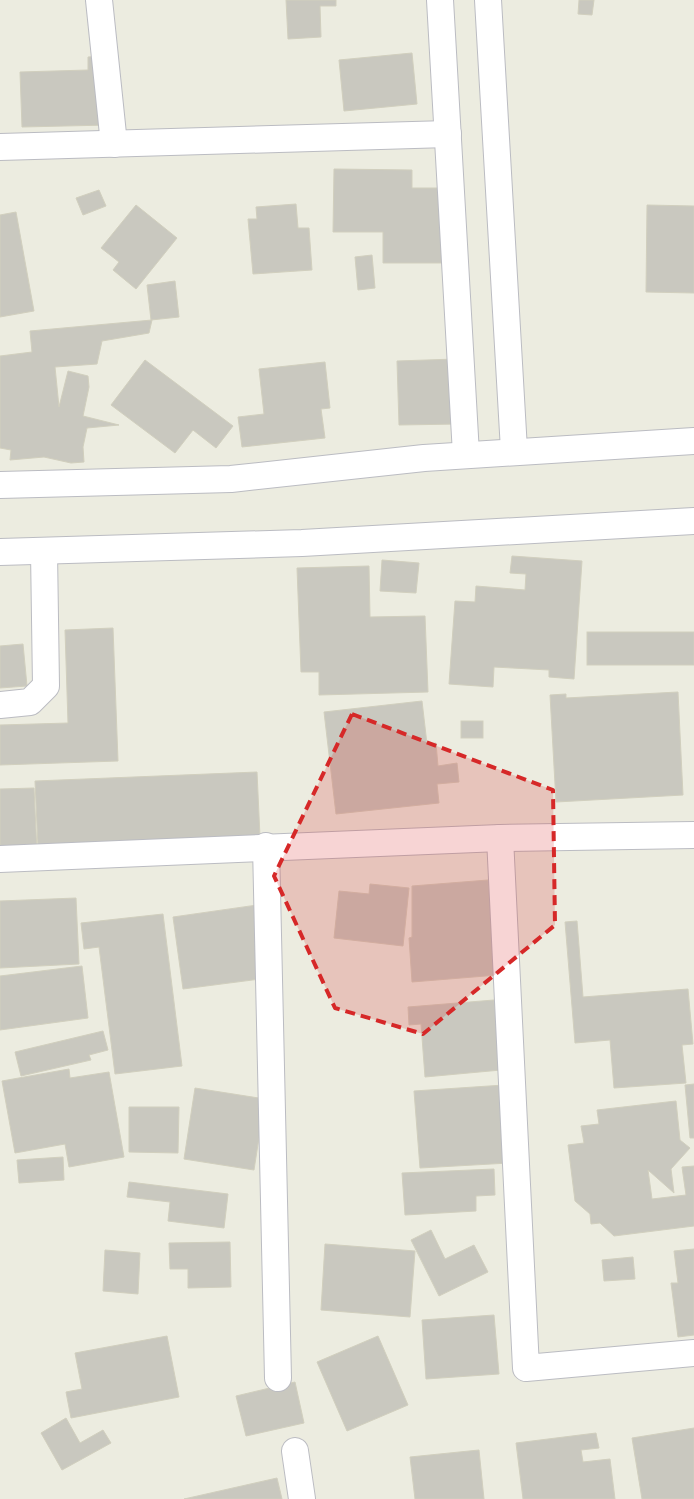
<svg xmlns="http://www.w3.org/2000/svg" width="694" height="1499" font-family="'Archivo Narrow',sans-serif">
  <rect width="100%" height="100%" fill="#ecece0"/>
  <!-- building -->
  <g fill="#c9c8bf" stroke="#d1cfbe">
    <path d="M286 0H336V6H320L321 37 288 39Z"/>
    <path d="M579 0H594L592 15 578 14Z"/>
    <path d="M412 53 417 104 344 111 339 60Z"/>
    <path d="M106 56 108 125 22 127 20 72 88 70V57Z"/>
    <path d="M334 169 412 170V188H444V263H383V232H333Z"/>
    <path d="M99 190 106 206 83 215 76 198Z"/>
    <path d="M296 204 298 228H309L312 270 253 274 248 219H257L256 207Z"/>
    <path d="M136 205 177 238 136 289 113 270 119 262 101 248Z"/>
    <path d="M647 205 694 206V293L646 292Z"/>
    <path d="M16 212 34 311 0 317V215Z"/>
    <path d="M372 255 375 288 358 290 355 257Z"/>
    <path d="M175 281 179 317 151 320 147 285Z"/>
    <path d="M152 320 149 333 102 341 97 364 55 367 59 407 68 371 88 376 89 387 83 416 119 425 87 428 83 447 84 462 71 463 44 457 10 460 11 450 0 448V356L32 352 30 331Z"/>
    <path d="M456 359 458 424 399 425 397 361Z"/>
    <path d="M145 360 233 426 216 448 193 430 175 453 111 405Z"/>
    <path d="M325 362 330 408 321 409 325 438 242 447 238 417 264 414 259 369Z"/>
    <path d="M512 556 582 561 574 679 549 677V670L494 667 493 687 449 684 455 601 475 602 476 586 525 590 526 574 510 573Z"/>
    <path d="M382 560 419 563 416 593 380 591Z"/>
    <path d="M369 566 370 617 425 616 428 692 319 695V672H301L297 568Z"/>
    <path d="M113 628 118 761 0 765V725L68 723 65 630Z"/>
    <rect x="587" y="632" width="107" height="33"/>
    <path d="M23 644 27 686 0 688V646Z"/>
    <path d="M678 692 683 795 556 802 550 695 566 694V698Z"/>
    <path d="M422 701 427 744 436 743 438 766 457 763 459 782 437 784 439 803 336 814 324 712Z"/>
    <rect x="461" y="721" width="22" height="17"/>
    <path d="M257 772 260 837 38 847 35 781Z"/>
    <path d="M34 788 37 852 0 853V789Z"/>
    <path d="M488 880 498 975 412 982 409 938 412 937V886Z"/>
    <path d="M370 884 409 888 403 946 334 938 339 891 369 894Z"/>
    <path d="M76 898 79 964 0 968V901Z"/>
    <path d="M257 905 268 978 183 989 173 917Z"/>
    <path d="M163 914 182 1066 115 1074 99 947 84 949 81 923Z"/>
    <path d="M577 921 583 997 688 989 693 1044 682 1045 686 1083 614 1088 610 1040 575 1043 565 922Z"/>
    <path d="M82 966 88 1018 0 1030V976Z"/>
    <path d="M494 1000 501 1070 425 1077 421 1024 409 1025 408 1007Z"/>
    <path d="M103 1031 108 1050 89 1055 91 1060 21 1076 15 1052Z"/>
    <path d="M69 1069 70 1078 109 1072 124 1157 69 1167 65 1144 15 1153 2 1081Z"/>
    <path d="M694 1084V1138H690L685 1085Z"/>
    <path d="M504 1085 509 1163 420 1168 414 1091Z"/>
    <path d="M195 1088 265 1099 254 1170 184 1159Z"/>
    <path d="M676 1101 680 1140 690 1148 671 1169 674 1193 648 1170 652 1199 686 1195 682 1167 694 1166V1226L614 1236 600 1223 591 1224 590 1214 575 1201 568 1145 584 1143 581 1126 599 1124 597 1110Z"/>
    <path d="M129 1107H179L178 1153 129 1152Z"/>
    <path d="M63 1157 64 1180 19 1183 17 1160Z"/>
    <path d="M494 1169 495 1195 476 1196V1211L405 1215 402 1173Z"/>
    <path d="M129 1182 228 1194 224 1228 168 1221 170 1202 127 1197Z"/>
    <path d="M431 1230 445 1259 474 1245 488 1272 439 1296 411 1240Z"/>
    <path d="M230 1242 231 1287 188 1288V1269H170L169 1243Z"/>
    <path d="M325 1244 415 1251 410 1317 321 1310Z"/>
    <path d="M694 1249V1335L678 1337 671 1283H678L674 1251Z"/>
    <path d="M105 1250 140 1253 138 1294 103 1291Z"/>
    <path d="M633 1257 635 1279 604 1281 602 1260Z"/>
    <path d="M494 1315 499 1374 426 1379 422 1320Z"/>
    <path d="M167 1336 179 1397 71 1418 66 1392 82 1389 75 1353Z"/>
    <path d="M378 1336 408 1405 347 1431 317 1362Z"/>
    <path d="M295 1382 304 1423 246 1436 236 1396Z"/>
    <path d="M66 1418 80 1443 103 1430 111 1443 62 1470 41 1433Z"/>
    <path d="M694 1428V1499H642L632 1438Z"/>
    <path d="M596 1433 599 1448 581 1450 583 1462 610 1459 615 1499H523L516 1443Z"/>
    <path d="M479 1450 484 1499H415L410 1457Z"/>
    <path d="M277 1478 282 1499H184Z"/>
  </g>
  <g fill="none" stroke-linecap="round" stroke-linejoin="round">
    <!-- minor casing -->
    <g stroke="#bbbcc2" stroke-width="28">
      <g id="minor">
        <path d="M99 0 114 144"/>
        <path d="M440 0 466 454"/>
        <path d="M488 0 514 450"/>
        <path d="M0 147 448 134"/>
        <path d="M0 485 231 479 424 458 694 441"/>
        <path d="M0 552 302 543 694 521"/>
        <path d="M0 705 30 702 46 686 44 551"/>
        <path d="M500 838 526 1368 694 1353"/>
        <path d="M266 846 278 1378"/>
        <path d="M0 859 500 838 694 835"/>
        <path d="M295 1451 302 1499"/>
      </g>
    </g>
    <!-- minor -->
    <use href="#minor" stroke="#fff" stroke-width="26"/>
  </g>
  <!-- marked area -->
  <path fill="#d62828" fill-opacity="0.2" stroke="#d62828" stroke-width="4" stroke-dasharray="10 6" stroke-linejoin="round" d="M352 714 553 790 555 925 423 1034 335 1008 274 876Z"/>
</svg>
